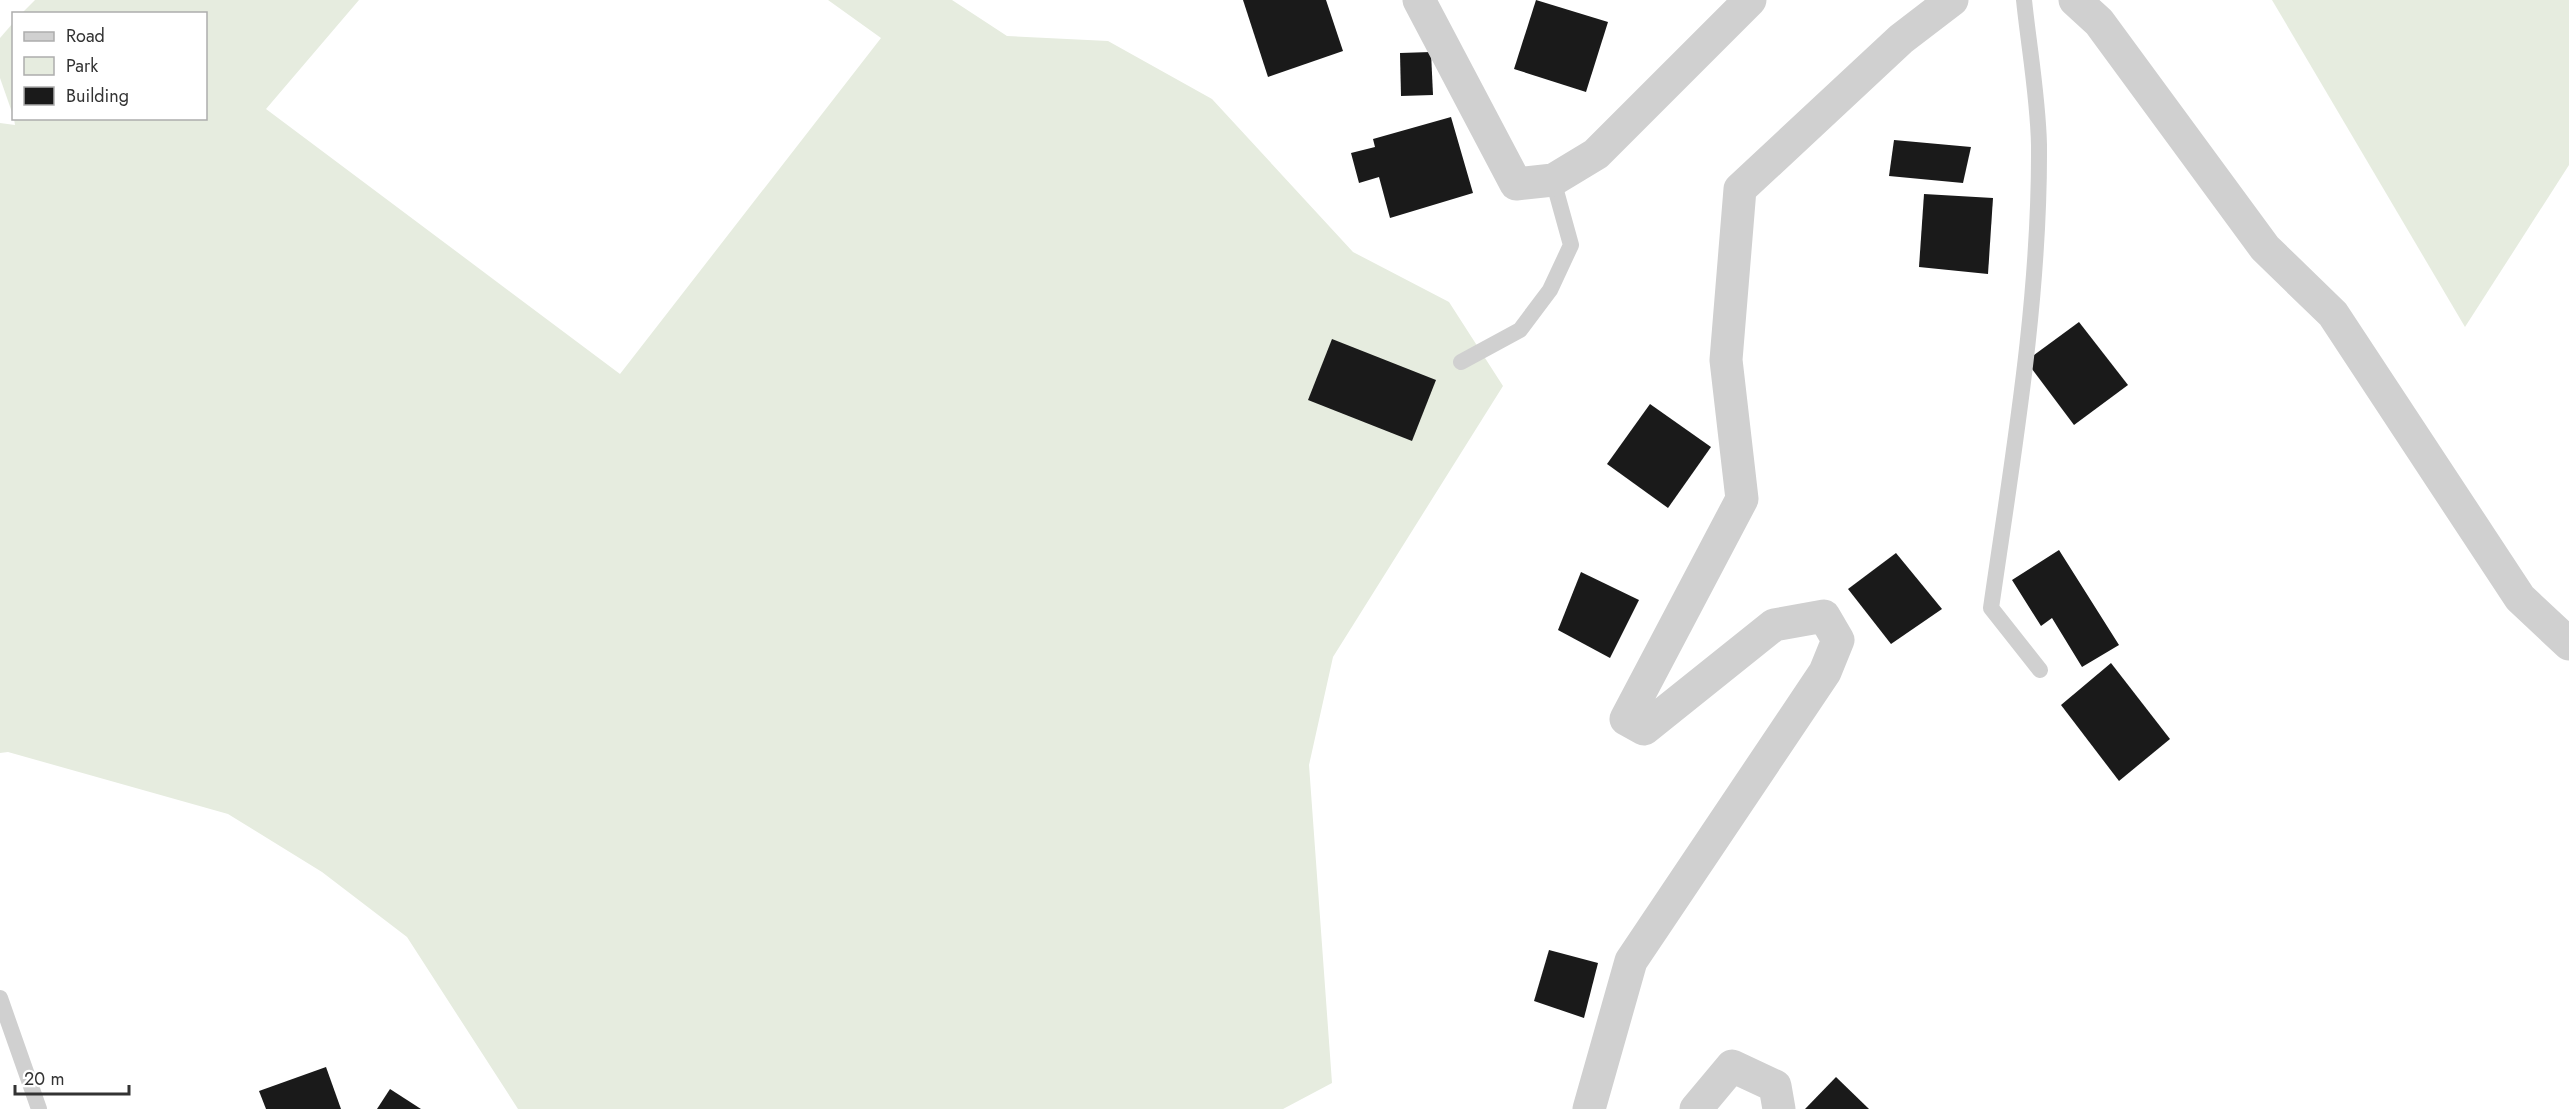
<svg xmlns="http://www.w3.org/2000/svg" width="2569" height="1109" font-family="Jost,sans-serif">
  <rect width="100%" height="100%" fill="#fff"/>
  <!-- green -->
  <g fill="#e6ecdf">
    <path d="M35 0H359L266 109 620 374 881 38 828 0H952L1007 36 1108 41 1212 99 1353 252 1449 302 1503 386 1333 657 1309 765 1332 1083 1283 1109H518L407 937 322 872 228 814 8 752 0 753V123L15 125 14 119 206 118V14L22 13Z"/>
    <path d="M2272 0H2569V165L2465 327Z"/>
    <path d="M13 23 14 118 0 78V38Z"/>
  </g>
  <!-- building -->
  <g fill="#1a1a1a">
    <path d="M1243 0H1326L1343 51 1268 77Z"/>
    <path d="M1536 0 1608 22 1586 92 1514 69Z"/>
    <path d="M1431 52 1433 95 1401 96 1400 53Z"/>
    <path d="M1451 117 1473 193 1390 218 1379 177 1359 183 1351 153 1375 147 1373 139Z"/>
    <path d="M1894 140 1971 147 1963 183 1889 176Z"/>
    <path d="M1924 194 1993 198 1988 274 1919 267Z"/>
    <path d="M2079 322 2128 385 2074 425 2026 361Z"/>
    <path d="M1332 339 1436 380 1412 441 1308 400Z"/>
    <path d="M1650 404 1711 447 1668 508 1607 464Z"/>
    <path d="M2059 550 2119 645 2082 667 2052 618 2041 626 2012 580Z"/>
    <path d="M1896 553 1942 609 1891 644 1848 589Z"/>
    <path d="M1581 572 1639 600 1610 658 1558 630Z"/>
    <path d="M2111 663 2170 739 2119 781 2061 705Z"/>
    <path d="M1549 950 1598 963 1584 1018 1534 1001Z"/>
    <path d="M326 1067 341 1109H266L259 1091Z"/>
    <path d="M1836 1077 1869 1109H1805Z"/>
    <path d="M390 1089 421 1109H377Z"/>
  </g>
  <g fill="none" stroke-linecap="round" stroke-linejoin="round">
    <!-- lane -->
    <g stroke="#d0d0d0" stroke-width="16">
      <path d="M2024 0C2029 48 2038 97 2039 145 2040 301 2013 455 1991 608L2040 670"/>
      <path d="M1461 362 1520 330 1550 290 1571 245 1553 180"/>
      <path d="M0 998 39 1109"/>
    </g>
    <!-- street -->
    <g stroke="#d0d0d0" stroke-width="33">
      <path d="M1419 0 1516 184 1553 180 1596 154 1750 0"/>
      <path d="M2075 0 2099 22 2265 248 2333 314 2520 598 2569 644"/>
      <path d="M1589 1109 1631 961 1825 672 1838 640 1824 616 1774 625 1644 729 1626 719 1742 499 1726 360 1740 189 1901 39 1952 0"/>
      <path d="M1696 1109 1732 1066 1775 1086 1779 1109"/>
    </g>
  </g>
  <!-- legend -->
  <rect x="12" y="12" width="195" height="108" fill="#ffffff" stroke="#adadad" stroke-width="1.5"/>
  <rect x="24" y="32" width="30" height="9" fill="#d0d0d0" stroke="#adadad" stroke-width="1.5"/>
  <text x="66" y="42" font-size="18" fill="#333333">Road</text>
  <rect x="24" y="57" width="30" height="18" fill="#e6ecdf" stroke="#adadad" stroke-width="1.5"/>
  <text x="66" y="72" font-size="18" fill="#333333">Park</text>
  <rect x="24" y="87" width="30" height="18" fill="#1a1a1a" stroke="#adadad" stroke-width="1.5"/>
  <text x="66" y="102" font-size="18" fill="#333333">Building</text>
  <!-- scale -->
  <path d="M15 1085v9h114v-9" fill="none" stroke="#333333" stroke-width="3"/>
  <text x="24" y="1085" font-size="18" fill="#333333" stroke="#ffffff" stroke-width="4.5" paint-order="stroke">20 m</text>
</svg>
